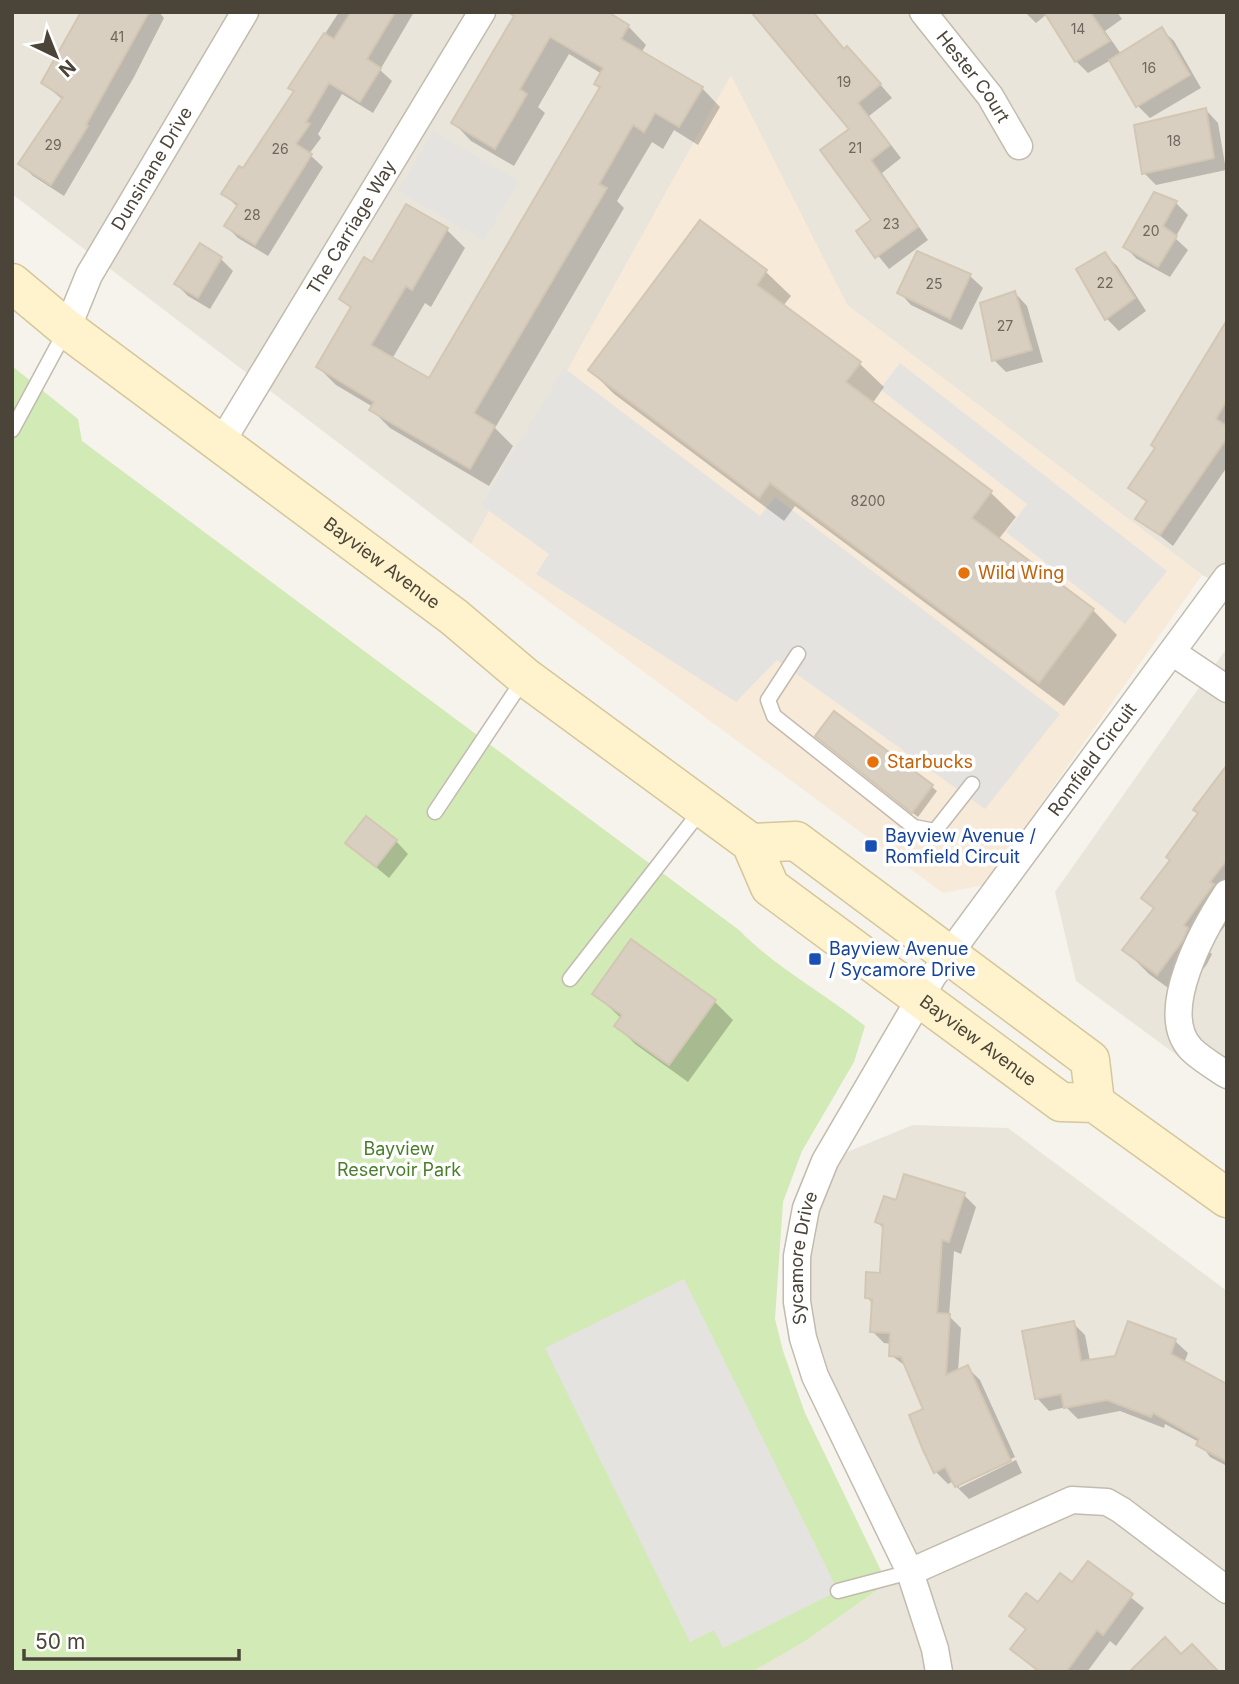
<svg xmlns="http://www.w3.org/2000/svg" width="1239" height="1684" font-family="Inter,sans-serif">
  <rect width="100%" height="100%" fill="#f6f3ec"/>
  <!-- residential -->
  <g fill="#eae5da">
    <path d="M12 12H1227V587L1202 575 847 305 731 76 471 544 12 194Z"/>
    <path d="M1227 648V1092L1076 981 1055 892Z"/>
    <path d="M913 1125 1008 1128 1227 1291V1672H752L807 1640 887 1583 910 1572 797 1302 825 1161Z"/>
  </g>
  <!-- commercial -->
  <path fill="#f7ead8" d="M731 75 847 305 1202 575 984 885 943 893 471 544Z"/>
  <!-- green -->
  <path fill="#d2eab5" d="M12 366 78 419 82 441 739 930C776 968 824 993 865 1026L854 1062 802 1151 783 1202 775 1319 783 1351 805 1413 887 1583 807 1640 752 1672H12Z"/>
  <!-- parking -->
  <g fill="#e5e3e0">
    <path d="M433 131 519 181 484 241 398 191Z"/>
    <path d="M900 363 1167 571 1125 624 1006 532 1027 504 880 389Z"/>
    <path d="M564 368 760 516 775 497 1060 714 985 809 777 660 736 702 536 574 549 554 481 505Z"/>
    <path d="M684 1279 838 1591 723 1648 714 1630 690 1642 545 1348Z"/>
  </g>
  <!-- shadow -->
  <g fill="#0003">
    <path d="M82 12H159L164 18 134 77 64 196 33 176 21 164 63 100 43 83Z"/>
    <path d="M339 12H414L380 70 392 81 373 113 342 94 318 134 321 138 309 154 323 167 268 256 238 238 226 226 238 207 223 194 243 171 295 92 290 88Z"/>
    <path d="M517 12 628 26 646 45 641 53 702 88 720 107 698 145 674 130 663 149 652 142 617 201 624 208 495 428 513 446 489 486 390 428 372 410 373 407 336 385 318 367 352 309 341 299 372 264 447 230 465 248 431 307 425 303 392 359 429 381 601 88 596 84 602 74 569 54 538 107 545 113 514 166 471 141 453 122Z"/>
    <path d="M1025 12H1117L1122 19 1105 31 1121 54 1161 29 1174 41 1201 88 1150 118 1138 106 1111 60 1088 73 1076 61 1047 14 1036 23Z"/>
    <path d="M845 50 859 60 892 98 869 116 901 158 882 173 928 240 889 269 859 232 874 220 852 130Z"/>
    <path d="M1206 110 1218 123 1226 170 1156 185 1144 173Z"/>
    <path d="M1176 203 1188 215 1175 238 1188 250 1170 277 1137 259 1125 247Z"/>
    <path d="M700 223 766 272 791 296 783 306 859 363 884 387 872 404 991 493 1016 517 998 540 1093 610 1117 635 1064 706 795 506 784 521 614 394 590 370Z"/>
    <path d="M918 253 970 276 983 288 962 330 911 305 899 292Z"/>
    <path d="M1105 254 1117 266 1146 311 1119 331 1106 318Z"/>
    <path d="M221 259 233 271 210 309 188 296 176 284Z"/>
    <path d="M1015 293 1027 306 1043 362 1006 372 994 360Z"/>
    <path d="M1227 322V467L1173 546 1138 518 1148 503 1130 488 1157 449Z"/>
    <path d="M823 742 931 786 937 791 918 817Z"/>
    <path d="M1227 768V923L1207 950 1212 954 1207 964 1182 998 1149 974 1125 950 1155 910 1143 898 1172 860Z"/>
    <path d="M396 841 408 854 389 878 347 843Z"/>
    <path d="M594 993 715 1002 733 1020 688 1082 635 1044 617 1026 622 1019Z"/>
    <path d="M964 1195 976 1207 961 1254 954 1251 949 1316 961 1328 958 1372 968 1368 980 1380 1015 1457 959 1484V1488L1016 1460 1022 1473 969 1499 956 1486 954 1481 948 1484 936 1472 925 1410 908 1368 891 1355 892 1344 884 1343 872 1331 874 1305 867 1297 882 1274 885 1230 877 1222 897 1202Z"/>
    <path d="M1073 1323 1085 1335 1090 1361 1116 1357 1129 1323 1175 1341 1188 1353 1184 1363 1227 1386V1466L1210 1457 1199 1442 1165 1424 1164 1428 1120 1411 1078 1419 1066 1407 1049 1411 1037 1398Z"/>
    <path d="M1088 1563 1144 1608 1116 1646 1110 1641 1087 1672H1038L1012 1649 1027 1630 1011 1616 1038 1605 1073 1584Z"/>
  </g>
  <!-- building -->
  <g fill="#d8cfc1" stroke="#d3c7b4" stroke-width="2">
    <path d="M81 12H149L86 125 88 126 51 185 18 164 63 97 41 83Z"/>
    <path d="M351 12H395L367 59 381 68 360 102 329 83 306 122 310 124 296 144 312 154 255 245 224 226 238 204 221 194 239 166 243 168 294 91 288 88 324 33 334 39Z"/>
    <path d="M508 12H608L629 25 621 39 703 87 679 127 655 113 644 132 633 125 599 184 607 188 474 413 495 426 470 469 369 410 374 402 316 367 351 307 339 299 364 257 372 262 406 204 448 228 412 290 406 286 371 345 429 378 600 87 594 84 603 68 550 37 520 89 527 94 495 149 451 123 514 16Z"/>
    <path d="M751 12H813L844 49 847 46 881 84 858 103 890 145 871 160 918 227 875 258 856 231 871 220 820 150 849 129Z"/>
    <path d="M1044 12H1090L1110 41 1075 62Z"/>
    <path d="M1162 27 1190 75 1136 107 1109 60Z"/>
    <path d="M1206 108 1214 158 1142 174 1134 125Z"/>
    <path d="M1154 192 1177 201 1163 226 1177 236 1158 267 1123 247Z"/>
    <path d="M700 220 767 270 757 285 861 362 846 382 992 491 972 518 1094 609 1039 683 770 483 759 498 588 370Z"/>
    <path d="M200 243 222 257 198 298 174 284Z"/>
    <path d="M917 251 971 274 950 319 897 293Z"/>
    <path d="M1105 252 1135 298 1105 320 1076 269Z"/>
    <path d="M1015 291 1032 350 992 361 980 303Z"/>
    <path d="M1227 320V400L1216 419 1227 426V438L1160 535 1135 519 1147 501 1128 488 1155 448 1151 445Z"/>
    <path d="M834 711 933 785 912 813 815 736Z"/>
    <path d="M1227 765V860L1210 882 1214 884 1184 925 1188 928 1183 940 1157 975 1122 950 1154 908 1141 898 1170 860 1166 857 1198 813 1193 810Z"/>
    <path d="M366 816 397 840 376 867 345 843Z"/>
    <path d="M631 939 716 1000 669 1065 614 1026 622 1015 592 994Z"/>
    <path d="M904 1174 965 1193 949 1242 942 1240 937 1313 950 1314 946 1375 968 1365 1011 1461 955 1487 945 1467 934 1473 923 1450 909 1415 923 1409 901 1357 889 1356 890 1333 870 1332 872 1299 865 1298 866 1272 880 1273 883 1225 875 1222 884 1196 896 1200Z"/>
    <path d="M1074 1321 1081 1361 1115 1356 1128 1321 1176 1339 1171 1354 1227 1384V1462L1196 1445 1199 1439 1153 1413 1151 1417 1107 1400 1064 1408 1061 1394 1035 1399 1022 1331Z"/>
    <path d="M1088 1561 1133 1594 1103 1635 1097 1630 1066 1672H1040L1010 1649 1026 1629 1009 1616 1026 1593 1038 1602 1060 1573 1072 1582Z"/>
    <path d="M1165 1637 1181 1654 1192 1644 1219 1672H1129Z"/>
  </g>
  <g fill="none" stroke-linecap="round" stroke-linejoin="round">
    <!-- service casing -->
    <g stroke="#c2bbae" stroke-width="17">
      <g id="service">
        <path d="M12 430 66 330"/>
        <path d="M798 654 768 700 774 716 914 827 935 831 972 784"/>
        <path d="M435 812 525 677"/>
        <path d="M570 979 702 809"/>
        <path d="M838 1591 910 1572"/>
      </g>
    </g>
    <!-- minor casing -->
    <g stroke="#c2bbae" stroke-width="29">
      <g id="minor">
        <path id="s1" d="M923 12 990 96 1019 146"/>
        <path id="s2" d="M67 329 89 275 245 12"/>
        <path id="s3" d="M221 443 482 12"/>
        <path d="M1172 652 1227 689"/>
        <path d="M1227 893C1204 928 1156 1012 1191 1049 1201 1059 1215 1067 1227 1075"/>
        <path d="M910 1572 1072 1500 1107 1502 1121 1510 1227 1590"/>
        <path id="s4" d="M939 1672 935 1649 910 1572 815 1376 803 1338 797 1302V1256L806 1208 825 1161 933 976 1227 577"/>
      </g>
    </g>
    <!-- secondary casing -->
    <g stroke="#d6c79b" stroke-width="41">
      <g id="secondary">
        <path id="s5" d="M12 283 67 329 454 617 525 677 751 843 770 887 1061 1102 1095 1103 1227 1198"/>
        <path d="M751 843 796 841 1090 1060 1095 1103"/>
      </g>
    </g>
    <!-- service -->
    <use href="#service" stroke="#fff" stroke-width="14"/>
    <!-- minor -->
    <use href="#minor" stroke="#fff" stroke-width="26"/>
    <!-- secondary -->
    <use href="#secondary" stroke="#fff3cd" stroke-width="38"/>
  </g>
  <!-- markers -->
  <g fill="#e8710a" stroke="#fff" stroke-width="2.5">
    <circle cx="964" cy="573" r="7"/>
    <circle cx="873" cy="762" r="7"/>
  </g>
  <g fill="#1a4fb4" stroke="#fff" stroke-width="2.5">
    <rect x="864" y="839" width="14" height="14" rx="3.5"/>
    <rect x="808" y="952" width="14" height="14" rx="3.5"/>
  </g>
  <g text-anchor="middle" stroke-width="7" stroke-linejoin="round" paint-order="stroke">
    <!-- number labels -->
    <g font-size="14" fill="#6e675b">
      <text x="1078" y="34">14</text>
      <text x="117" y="42">41</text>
      <text x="1149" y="73">16</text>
      <text x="844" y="87">19</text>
      <text x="1174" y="146">18</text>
      <text x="53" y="150">29</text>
      <text x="855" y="153">21</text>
      <text x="280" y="154">26</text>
      <text x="252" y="220">28</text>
      <text x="891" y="229">23</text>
      <text x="1151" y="236">20</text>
      <text x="1105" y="288">22</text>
      <text x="934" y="289">25</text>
      <text x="1005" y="331">27</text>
      <text x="868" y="506">8200</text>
    </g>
    <!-- street labels -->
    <g font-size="18" fill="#4b4439" stroke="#fff">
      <text dy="6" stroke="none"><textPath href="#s1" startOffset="82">Hester Court</textPath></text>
      <text dy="6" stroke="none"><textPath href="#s2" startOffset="182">Dunsinane Drive</textPath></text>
      <text dy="6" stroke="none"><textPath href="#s3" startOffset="252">The Carriage Way</textPath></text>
      <text dy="6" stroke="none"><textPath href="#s5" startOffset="464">Bayview Avenue</textPath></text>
      <text dy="6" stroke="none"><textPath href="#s4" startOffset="1027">Romfield Circuit</textPath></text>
      <text dy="6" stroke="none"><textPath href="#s5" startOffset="1234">Bayview Avenue</textPath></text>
      <text dy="6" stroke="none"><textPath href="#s4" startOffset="443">Sycamore Drive</textPath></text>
    </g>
    <!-- food labels -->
    <g font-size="18" fill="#c56008" stroke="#fff" text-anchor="start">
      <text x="978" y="579">Wild Wing</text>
      <text x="887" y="768">Starbucks</text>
    </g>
    <!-- transit labels -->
    <g font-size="18" fill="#164399" stroke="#fff" text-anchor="start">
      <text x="885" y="842">Bayview Avenue /<tspan x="885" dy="21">Romfield Circuit</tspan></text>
      <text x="829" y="955">Bayview Avenue<tspan x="829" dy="21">/ Sycamore Drive</tspan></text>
    </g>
    <!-- park labels -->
    <g font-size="18" fill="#4a7f2a" stroke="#fff">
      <text x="399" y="1155">Bayview<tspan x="399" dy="21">Reservoir Park</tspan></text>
    </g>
  </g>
  <!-- border -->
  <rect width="1239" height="1684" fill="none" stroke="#4b4439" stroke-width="28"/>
  <!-- north arrow -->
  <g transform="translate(56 56) rotate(137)" stroke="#ffffff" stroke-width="5" paint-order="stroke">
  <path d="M0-5L12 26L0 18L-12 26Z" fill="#4b4439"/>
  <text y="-10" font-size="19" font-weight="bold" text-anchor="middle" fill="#4b4439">N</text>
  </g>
  <!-- scale -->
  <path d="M24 1649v10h215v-10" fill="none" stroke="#4b4439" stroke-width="3.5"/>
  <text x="35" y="1649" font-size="21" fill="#4b4439" stroke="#ffffff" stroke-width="5" paint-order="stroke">50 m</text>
</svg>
